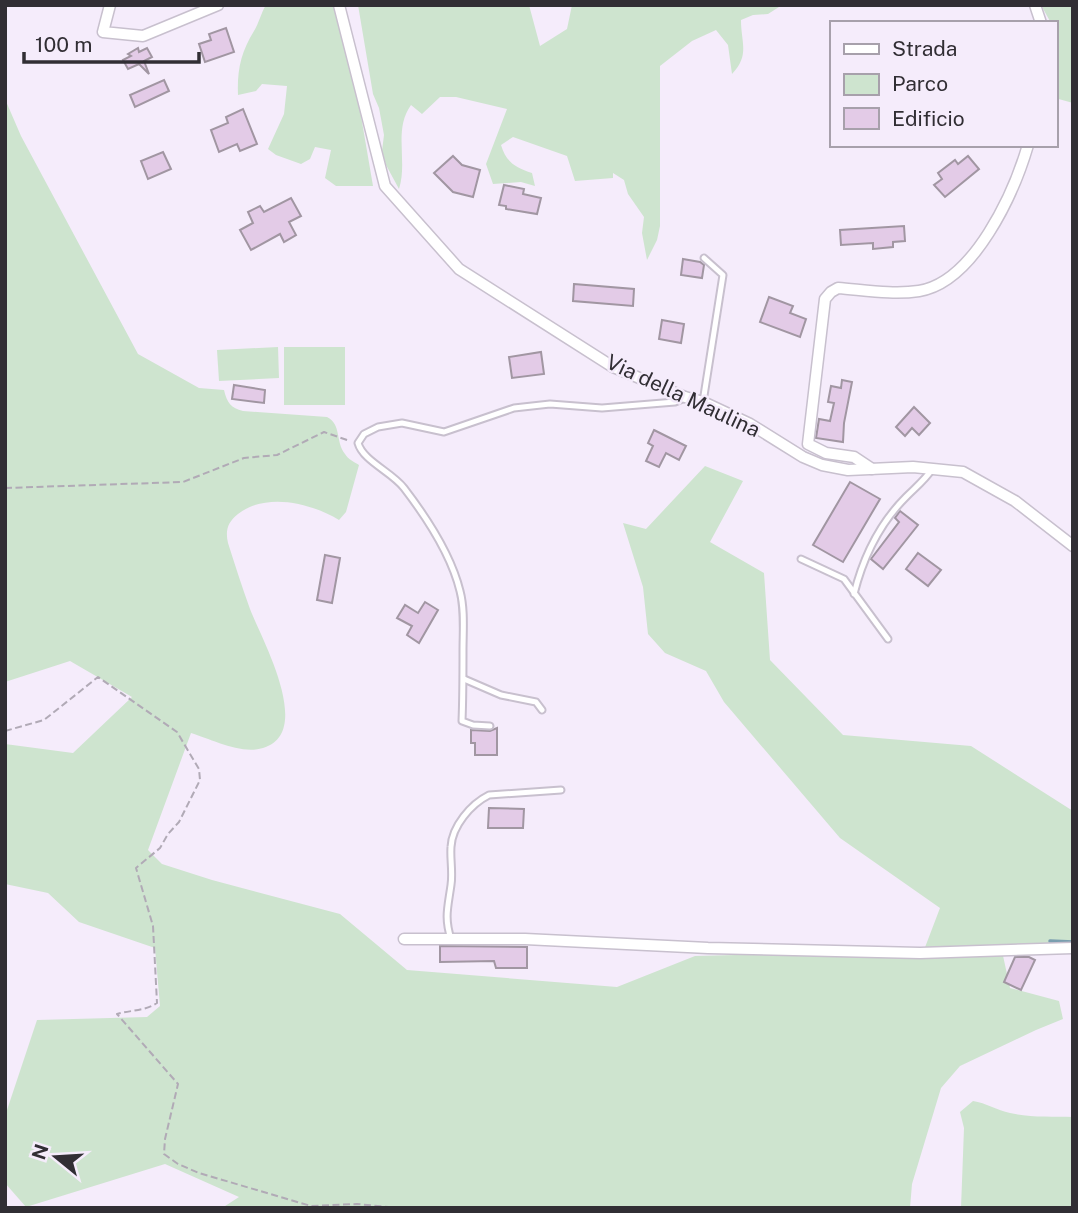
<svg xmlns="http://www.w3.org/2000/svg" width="1078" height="1213" font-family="'Public Sans',sans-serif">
  <rect width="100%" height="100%" fill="#f5ecfb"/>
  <!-- green -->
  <g fill="#cee4cf">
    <path d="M266 5H342L373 186H336L325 178 331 150 315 147 310 159 301 164 276 155 268 149 284 114 287 86 262 84 256 91 238 95C237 70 241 52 254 31 259 23 261 13 266 5Z"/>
    <path d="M358 5H529L540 46 567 29 572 5H797L779 7 768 14 753 15 741 20C741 43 750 55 732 74L728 45 716 30 692 41 660 66V226L657 240 647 260 642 233 644 217 628 194 624 180 613 173V178L575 181 567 156 513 137 501 145C506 162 515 167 532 173L535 186 521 182 493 184 486 164 507 109 456 97H440L422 114 411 105C393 130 408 161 399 189L386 165 382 151 384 135 379 108 373 94Z"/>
    <path d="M1041 5H1073V103L1055 98V23H1051Z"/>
    <path d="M5 99 21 136 138 354 199 388 224 390C227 403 231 408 243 411L327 417C342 425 335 441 345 454 348 459 354 462 359 465L346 512 339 520C311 503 266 492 238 514 228 522 225 530 228 543 235 565 242 587 250 609 261 638 315 733 263 748 241 755 211 739 191 733L148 850 162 864 212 880 340 914 407 970 617 987 695 956 924 950 940 908 840 838 724 702 706 671 665 653 648 634 643 587 623 523 646 529 705 466 743 481 710 542 764 573 770 660 843 735 971 746 1073 811V945L1002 951 1010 988 1059 1001 1063 1019 1036 1030 960 1066 941 1088 912 1184 910 1208H222L239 1197 165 1164 26 1207 5 1183V1116L37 1020 147 1017 160 1006 155 948 79 922 48 893 5 884V744L73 753 132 697 70 661 5 682Z"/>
    <path d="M278 347 279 378 219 381 217 350Z"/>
    <rect x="284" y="347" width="61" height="58"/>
    <path d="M973 1101C986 1103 997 1110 1010 1113 1031 1118 1052 1116 1073 1117V1208H961L964 1128 960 1112Z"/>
  </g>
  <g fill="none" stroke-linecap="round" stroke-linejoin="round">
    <!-- stream -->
    <path stroke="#7a9eaf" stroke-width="3.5" d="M1050 941 1073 942"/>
  </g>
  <!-- building -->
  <g fill="#e3cbe7" stroke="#a196a2" stroke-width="2">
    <path d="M226 28 234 52 205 62 199 44 211 40 209 34Z"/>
    <path d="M138 48 139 52 147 48 152 57 144 61 149 74 139 64 128 69 123 60 131 56 128 54Z"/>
    <path d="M164 80 169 91 135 107 130 95Z"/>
    <path d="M243 109 257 144 240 151 237 144 219 152 211 130 228 123 226 117Z"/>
    <path d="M163 152 171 169 148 179 141 161Z"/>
    <path d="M453 156 462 165 480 170 473 197 453 192 434 173Z"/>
    <path d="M968 156 979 169 945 197 934 185 942 179 938 173 955 160 958 164Z"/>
    <path d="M504 185 524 189 523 194 541 198 537 214 506 209V206L499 205Z"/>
    <path d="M291 198 301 216 289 222 296 235 284 242 280 234 251 250 240 230 253 223 248 212 260 206 264 212Z"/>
    <path d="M904 226 905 241 893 242V247L873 249V243L841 245 840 230Z"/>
    <path d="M683 259 700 262 704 265 702 278 681 275Z"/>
    <path d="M574 284 634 289 633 306 573 301Z"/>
    <path d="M769 297 793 306 790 313 806 319 800 337 760 322Z"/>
    <path d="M662 320 684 324 681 343 659 339Z"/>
    <path d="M541 352 544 374 512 378 509 357Z"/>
    <path d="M842 380 852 382 844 423 843 442 816 438 819 419 830 421 834 403 828 402 831 386 841 388Z"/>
    <path d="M234 385 265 390 264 403 232 399Z"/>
    <path d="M914 407 930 423 919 435 912 428 905 436 896 427Z"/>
    <path d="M654 430 686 446 679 460 666 453 659 467 646 461 653 446 648 443Z"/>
    <path d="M850 482 880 499 843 562 813 545Z"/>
    <path d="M900 511 918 525 883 569 871 559 899 522 895 518Z"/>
    <path d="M918 553 941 570 928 586 906 569Z"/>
    <path d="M325 555 340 558 332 603 317 600Z"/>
    <path d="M425 602 438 610 419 643 407 635 412 626 397 618 405 605 418 613Z"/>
    <path d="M497 728V755H475V743H471V730L490 731Z"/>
    <path d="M489 808 524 809 523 828H488Z"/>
    <path d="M440 946 527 947V968H496L494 961 440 962Z"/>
    <path d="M1015 957H1029L1035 960 1021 990 1004 982Z"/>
  </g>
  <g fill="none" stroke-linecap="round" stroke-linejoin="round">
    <!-- service casing -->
    <g stroke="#c8c0ce" stroke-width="9">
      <g id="service">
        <path d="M703 402 723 275 704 258"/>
        <path d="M801 559 844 579 888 639"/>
        <path d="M854 594C863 558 880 523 906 497 916 487 925 480 933 468"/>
        <path d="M464 679 501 695 536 702 542 710"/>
        <path d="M490 726 473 725 462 721C463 697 463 674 463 651 463 631 465 610 460 591 451 554 427 518 404 488 392 472 363 461 358 443L364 434 378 427 402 423 444 432 514 408 550 404 602 408 675 402 685 398"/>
        <path d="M451 939C444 917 448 907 451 885 453 872 450 859 451 847 452 826 471 804 489 795L561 790"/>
      </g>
    </g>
    <!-- minor casing -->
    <g stroke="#c8c0ce" stroke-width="13">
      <g id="minor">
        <path d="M110 5 103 32 143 36 218 5"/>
        <path d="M339 5 385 186 459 269 613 367 685 397 703 402 750 424 803 457 822 465 848 470 913 467 963 472 1015 501 1073 546"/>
        <path d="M1035 5 1041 23"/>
        <path d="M872 469 854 457 826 453 808 444 825 299 831 292 838 288C864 290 893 295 919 291 974 282 1014 193 1028 145"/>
        <path d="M404 939H525L708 948 920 953 1073 948"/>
      </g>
    </g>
    <!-- path -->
    <g stroke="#b1aab6" stroke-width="2" stroke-dasharray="7 3.5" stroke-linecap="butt">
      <path d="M5 488 183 482 244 458 277 455 324 432 350 441"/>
      <path d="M5 731 44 720 98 677 177 732 199 769 200 780 179 822 168 834 160 848 136 868 153 926 157 1003C145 1011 131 1010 117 1014L178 1084 165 1139 164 1154 178 1164 199 1173 311 1206 357 1204 399 1208"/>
    </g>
    <!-- service -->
    <use href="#service" stroke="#fff" stroke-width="5"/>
    <!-- minor -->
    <use href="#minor" stroke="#fff" stroke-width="10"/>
  </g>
  <g text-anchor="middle" stroke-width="5" stroke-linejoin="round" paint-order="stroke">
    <!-- street labels -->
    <g font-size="21" fill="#312e34" stroke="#f5ecfb">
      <text transform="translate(683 396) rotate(25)" y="7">Via della Maulina</text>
    </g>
  </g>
  <!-- border -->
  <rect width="1078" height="1213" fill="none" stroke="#312e34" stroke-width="14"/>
  <!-- legend -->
  <rect x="830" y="21" width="228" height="126" fill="#f5ecfb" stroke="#a7a0ab" stroke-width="2"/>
  <rect x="844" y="44" width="35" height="10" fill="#ffffff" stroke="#a7a0ab" stroke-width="2"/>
  <text x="892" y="56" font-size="21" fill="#312e34">Strada</text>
  <rect x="844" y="74" width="35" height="21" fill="#cee4cf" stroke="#a7a0ab" stroke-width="2"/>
  <text x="892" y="91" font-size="21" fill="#312e34">Parco</text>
  <rect x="844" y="108" width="35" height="21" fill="#e3cbe7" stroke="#a7a0ab" stroke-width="2"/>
  <text x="892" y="126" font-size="21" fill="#312e34">Edificio</text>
  <!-- north arrow -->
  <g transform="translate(56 1157) rotate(288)" stroke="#f5ecfb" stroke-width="5" paint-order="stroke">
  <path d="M0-5L12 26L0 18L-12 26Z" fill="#312e34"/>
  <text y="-10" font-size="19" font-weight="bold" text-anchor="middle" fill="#312e34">N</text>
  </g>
  <!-- scale -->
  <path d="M24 52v10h175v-10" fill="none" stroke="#312e34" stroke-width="3.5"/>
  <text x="35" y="52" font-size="21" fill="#312e34" stroke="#f5ecfb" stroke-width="5" paint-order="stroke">100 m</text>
</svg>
